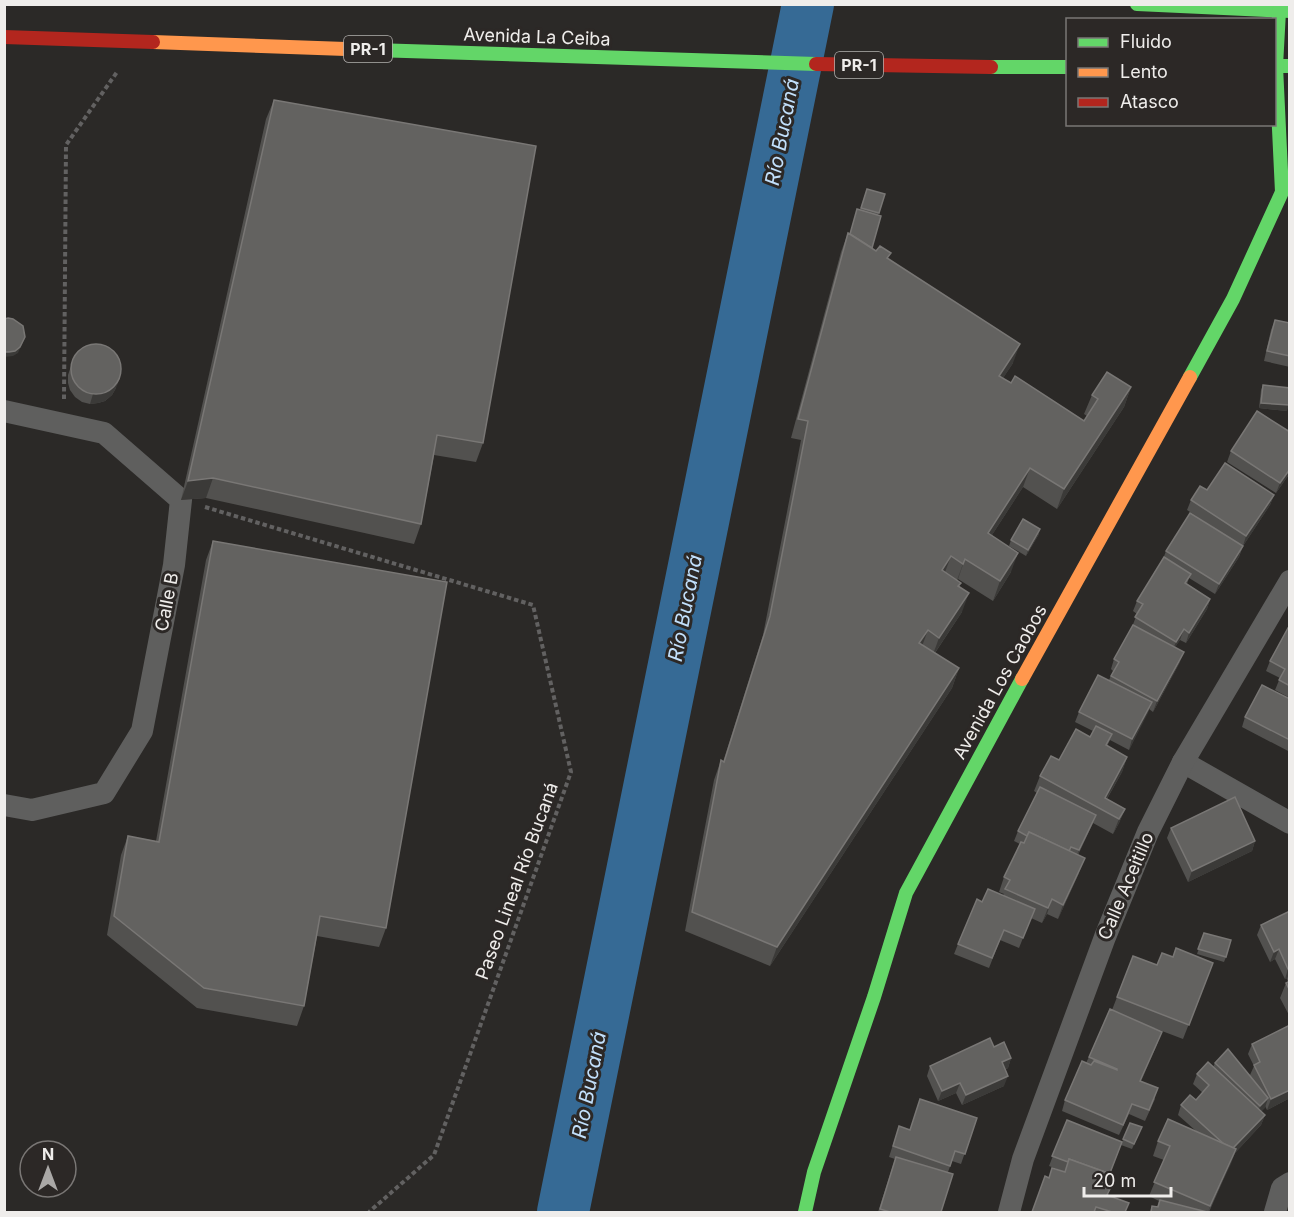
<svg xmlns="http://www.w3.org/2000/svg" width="1294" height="1217" font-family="Inter,sans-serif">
  <rect width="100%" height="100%" fill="#2b2927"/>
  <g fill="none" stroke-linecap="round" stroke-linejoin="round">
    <!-- river -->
    <path stroke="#366a95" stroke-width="52" d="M563 1212 808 4"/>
    <!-- path -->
    <g stroke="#626161" stroke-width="4" stroke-dasharray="4.5 3" stroke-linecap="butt">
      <path d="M64 399 66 145 117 72"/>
      <path d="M205 507 533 605 571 772 434 1155 369 1212"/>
    </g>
    <!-- street -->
    <g stroke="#5f5f5e" stroke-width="22">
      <path d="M4 411 104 433 181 500 174 565 142 731 104 793 32 810 4 805"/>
      <path d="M1183 762 1290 823"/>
      <path d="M1009 1212 1023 1159 1105 937 1148 832 1183 762 1290 581"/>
      <path d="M1275 1212 1282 1188 1290 1183"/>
    </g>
    <!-- fast -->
    <g stroke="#63d668" stroke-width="14">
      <path d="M1137 4 1290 11"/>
      <path d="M374 50 816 64"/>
      <path d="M1274 66H1290"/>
      <path d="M991 67H1068"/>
      <path d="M1190 377 1233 299 1282 192 1276 66 1279 11"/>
      <path d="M805 1212 814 1172 874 997 906 893 1022 679"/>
    </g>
    <!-- slow -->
    <g stroke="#ff974d" stroke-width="14">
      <path d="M153 42 374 50"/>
      <path d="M1022 679 1190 377"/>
    </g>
    <!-- jam -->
    <g stroke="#b3261e" stroke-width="14">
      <path d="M4 37 153 42"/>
      <path d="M816 64 991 67"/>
    </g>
  </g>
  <!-- wall -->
  <g fill="#52514f">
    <path d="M274 100 483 443 476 462 434 455 421 524 414 544 206 498 181 500 266 119Z"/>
    <path d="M867 189 885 194 878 215 872 248 888 259 1013 363 1003 378 1084 421 1087 416 1084 414 1092 395 1131 387 1124 407 1057 509 1023 487 992 535 1011 572 993 601 958 579 957 581 961 583 959 587 962 612 935 653 959 668 952 688 770 966 685 931 714 780 721 760 723 762 763 635 801 440 791 438 841 252 848 233 850 234 860 210Z"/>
    <path d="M1275 320 1290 323V367L1264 361 1271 330Z"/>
    <path d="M74 357 116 388 112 395 105 401 98 403 90 404 82 402 75 397 70 390 68 383V375Z"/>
    <path d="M1263 385 1287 411 1259 408 1261 390Z"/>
    <path d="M1290 432V473L1276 493 1227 462 1231 451Z"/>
    <path d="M1207 490 1274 495 1270 505 1243 546 1239 557 1215 594 1189 578 1187 584 1210 599 1207 609 1186 643 1180 640 1175 647 1180 662 1153 712 1149 709 1129 750 1110 740 1107 746 1127 757 1122 772 1107 799 1125 809 1119 823 1113 834 1093 823 1078 855 1079 873 1058 919 1047 914 1042 923 1031 918 1019 948 1000 940 989 968 954 954 958 944 982 902 1003 895 1004 894 999 892 1004 877 1020 844 1014 841 1018 831 1037 793 1034 791 1040 776 1059 760 1090 737 1093 731 1075 722 1079 712 1109 680 1113 671 1111 669 1114 659 1132 627 1137 614 1133 611 1137 601 1163 559 1166 551 1239 544 1187 510 1191 500Z"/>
    <path d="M1039 534 1026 556 1009 546 1011 540Z"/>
    <path d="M213 541 386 928 379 947 317 936 304 1006 297 1026 197 1008 107 935 121 855 128 836 156 841 206 560Z"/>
    <path d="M1290 629V698L1275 690 1280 678 1266 671 1270 661Z"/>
    <path d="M1290 699V752L1242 727 1245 717Z"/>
    <path d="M1171 828 1255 841 1252 851 1188 882 1167 838Z"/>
    <path d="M1290 911V1017L1280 998 1286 983 1288 982 1287 979H1285L1275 959 1270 962 1257 935 1261 925Z"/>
    <path d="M1204 933 1226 957 1224 962 1197 954Z"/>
    <path d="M1133 956 1157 965 1173 957 1213 963 1183 1039 1154 1028 1158 1042 1141 1081 1155 1099 1145 1121 1129 1114 1119 1135 1062 1111 1065 1100 1086 1063 1112 1010Z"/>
    <path d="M1290 1030V1098L1267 1110 1265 1106 1261 1112 1265 1115 1261 1125 1235 1153 1209 1212H1150L1152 1206 1157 1207 1159 1201 1149 1196 1164 1160 1153 1156 1158 1141 1196 1131 1178 1115 1181 1105 1196 1100 1203 1093 1193 1084 1197 1074 1213 1067 1215 1063 1250 1075 1254 1066 1248 1054 1252 1044Z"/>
    <path d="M994 1047 1011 1058 1008 1068 1005 1070 1004 1086 962 1105 956 1093 938 1101 927 1076 930 1066Z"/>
    <path d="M977 1118 961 1164 952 1161 948 1172 941 1212H878L895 1159 889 1157 899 1126 909 1130Z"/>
    <path d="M1067 1120 1122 1142 1105 1187 1108 1196 1126 1212H1032L1049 1178 1065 1172 1049 1166Z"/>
    <path d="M1130 1123 1142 1127 1132 1149 1121 1145Z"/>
  </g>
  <!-- shaded-wall -->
  <g fill="#3b3a38">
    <path d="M25 337 18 353 13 356 4 357V352Z"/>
    <path d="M1020 344 1013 363 992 395 999 376Z"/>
    <path d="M120 378 116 388 112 395 105 401 98 403 90 404 93 394Z"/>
    <path d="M1131 387 1124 407 1057 509 1064 489Z"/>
    <path d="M1261 403 1289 405 1287 411 1259 408Z"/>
    <path d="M1030 468 1023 487 981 552 988 533Z"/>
    <path d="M1290 469V473L1276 493 1280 483Z"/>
    <path d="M213 478 206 498 181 500 188 481Z"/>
    <path d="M1274 495 1270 505 1243 546 1246 536Z"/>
    <path d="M1040 529 1039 534 1026 556 1028 550Z"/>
    <path d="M1242 546 1239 557 1215 594 1219 584Z"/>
    <path d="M1018 553 1011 572 993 601 1000 581Z"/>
    <path d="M951 556 944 575 942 570Z"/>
    <path d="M965 559 958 579 956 583 963 564Z"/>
    <path d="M969 593 962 612 932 657 939 638Z"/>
    <path d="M1210 599 1207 609 1186 643 1189 633Z"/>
    <path d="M1184 629 1180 640 1172 652 1176 642Z"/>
    <path d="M928 630 921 649 919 643Z"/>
    <path d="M1184 652 1180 662 1153 712 1157 701Z"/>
    <path d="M959 668 952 688 770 966 777 947Z"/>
    <path d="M1152 702 1148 713 1129 750 1132 739Z"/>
    <path d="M1127 757 1122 772 1101 809 1105 798Z"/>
    <path d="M1125 809 1119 823 1113 834 1119 819Z"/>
    <path d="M1096 815 1092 825 1075 860 1079 850Z"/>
    <path d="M1255 841 1252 851 1188 882 1192 871Z"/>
    <path d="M1085 858 1079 873 1058 919 1063 905Z"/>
    <path d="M1052 899 1047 914 1042 923 1048 908Z"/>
    <path d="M1279 949 1275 959 1270 962 1274 952Z"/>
    <path d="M1288 969H1290V971L1287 979H1285Z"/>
    <path d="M1162 1032 1158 1042 1137 1091 1140 1081Z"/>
    <path d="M1011 1058 1008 1068 998 1073 1002 1062Z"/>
    <path d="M1008 1076 1004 1086 962 1105 966 1095Z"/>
    <path d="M960 1083 956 1093 938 1101 942 1091Z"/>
    <path d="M1290 1090V1098L1267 1110 1271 1099Z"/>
    <path d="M1268 1098 1265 1108 1257 1116 1260 1106Z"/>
    <path d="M1265 1115 1261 1125 1235 1153 1231 1164 1208 1212 1231 1151Z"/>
  </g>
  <!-- building -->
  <g fill="#636260" stroke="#797775" stroke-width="1.5">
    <path d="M274 100 536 146 483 443 437 435 421 524 213 478 188 481Z"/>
    <path d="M867 189 885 194 879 213 861 208Z"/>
    <path d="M857 209 881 216 872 248 850 234Z"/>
    <path d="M848 233 876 251 880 246 891 253 887 258 1020 344 999 376 1011 383 1015 376 1084 421 1098 399 1092 395 1107 372 1131 387 1064 489 1030 468 988 533 1018 553 1000 581 965 559 963 564 951 556 942 570 961 583 958 586 969 593 939 638 928 630 919 643 959 668 777 947 692 912 721 760 724 762 770 616 808 421 798 419Z"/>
    <path d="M8 318 13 319 23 326 25 337 20 347 15 351 9 352H4V319Z"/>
    <path d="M1275 320 1290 323V356L1267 351Z"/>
    <circle cx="96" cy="369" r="25"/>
    <path d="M1263 385 1290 388 1289 405 1261 403Z"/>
    <path d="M1257 411 1290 432V469L1280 483 1231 451Z"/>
    <path d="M1225 463 1274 495 1246 536 1191 500 1200 486 1207 490Z"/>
    <path d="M1190 513 1243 546 1219 584 1166 551Z"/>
    <path d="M1023 519 1040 529 1028 550 1011 540Z"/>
    <path d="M213 541 447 582 386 928 320 916 304 1006 204 988 114 916 128 836 159 842Z"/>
    <path d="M1164 557 1191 574 1185 583 1210 599 1189 633 1184 629 1176 642 1135 617 1143 604 1137 601Z"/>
    <path d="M1133 625 1184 652 1157 701 1111 676 1119 662 1114 659Z"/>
    <path d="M1288 628 1290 629V686L1279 680 1285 669 1270 661Z"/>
    <path d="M1098 675 1152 702 1132 739 1079 712Z"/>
    <path d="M1262 685 1290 699V740L1245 717Z"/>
    <path d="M1096 726 1112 734 1106 745 1127 757 1105 798 1125 809 1119 819 1040 776 1051 756 1059 760 1076 729 1090 737Z"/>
    <path d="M1040 787 1096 815 1079 850 1071 847 1069 851 1029 832 1027 836 1018 831Z"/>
    <path d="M1235 797 1255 841 1192 871 1171 828Z"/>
    <path d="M1029 832 1085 858 1063 905 1052 899 1048 908 1005 889 1010 880 1004 877 1021 842 1024 843Z"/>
    <path d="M988 889 1035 909 1023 938 1004 930 992 958 958 944 977 899 982 902Z"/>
    <path d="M1290 911V969H1288L1279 949 1274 952 1261 925Z"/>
    <path d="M1204 933 1231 940 1226 957 1198 949Z"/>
    <path d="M1176 948 1213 963 1189 1025 1117 997 1133 956 1157 965 1162 953 1173 957Z"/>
    <path d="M1290 981V991L1286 983Z"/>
    <path d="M1110 1009 1162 1032 1140 1081 1158 1088 1149 1110 1132 1104 1123 1125 1065 1100 1082 1061 1091 1065 1094 1061 1117 1070V1069L1089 1057Z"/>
    <path d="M1288 1026 1290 1030V1090L1271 1099 1254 1065 1260 1062 1252 1044Z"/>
    <path d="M990 1038 994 1047 1004 1042 1011 1058 1002 1062 1008 1076 966 1095 960 1083 942 1091 930 1066Z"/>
    <path d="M1228 1049 1268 1098 1260 1106 1215 1063Z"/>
    <path d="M1208 1062 1265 1115 1233 1148 1224 1144 1181 1105 1190 1095 1196 1100 1209 1085 1197 1074Z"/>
    <path d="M920 1099 977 1118 965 1154 955 1151 950 1166 893 1146 899 1126 910 1130Z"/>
    <path d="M1168 1119 1236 1149 1210 1206 1154 1182 1170 1146 1158 1141Z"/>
    <path d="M1067 1120 1122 1142 1108 1178 1103 1176 1105 1172 1069 1159 1068 1162 1052 1156Z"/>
    <path d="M1130 1123 1142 1127 1134 1144 1123 1139Z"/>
    <path d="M896 1157 953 1174 941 1212H890L880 1209Z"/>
    <path d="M1069 1159 1105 1172 1100 1185 1110 1189 1107 1195 1129 1203 1125 1212H1112L1096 1207 1094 1212H1032L1045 1176 1049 1178 1052 1168 1065 1172Z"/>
    <path d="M1160 1200 1207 1212H1151L1152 1206 1158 1207Z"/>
  </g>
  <g text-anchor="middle" stroke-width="6" stroke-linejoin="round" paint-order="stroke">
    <!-- shield labels -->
    <g fill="#2c2826" stroke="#b4b2b0" stroke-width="1.5">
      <rect x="344" y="36" width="48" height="26" rx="4.5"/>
      <rect x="835" y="52" width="48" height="26" rx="4.5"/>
    </g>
    <g font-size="16" font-weight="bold" fill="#efedeb">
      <text x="368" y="55">PR-1</text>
      <text x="859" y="71">PR-1</text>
    </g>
    <!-- street labels -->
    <g font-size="18" fill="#efedeb" stroke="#2c2826">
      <text transform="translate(537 37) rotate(2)" y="6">Avenida La Ceiba</text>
      <text transform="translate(167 602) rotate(-79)" y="6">Calle B</text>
      <text transform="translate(1000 682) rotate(-61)" y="6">Avenida Los Caobos</text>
      <text transform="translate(517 881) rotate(-70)" y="6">Paseo Lineal Río Bucaná</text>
      <text transform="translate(1126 886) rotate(-67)" y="6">Calle Aceitillo</text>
    </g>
    <!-- water labels -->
    <g font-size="20" font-style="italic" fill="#c2e0fc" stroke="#2c2826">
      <text transform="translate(782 132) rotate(-79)" y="7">Río Bucaná</text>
      <text transform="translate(685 608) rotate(-79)" y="7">Río Bucaná</text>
      <text transform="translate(589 1085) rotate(-79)" y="7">Río Bucaná</text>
    </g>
  </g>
  <!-- border -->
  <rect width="1294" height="1217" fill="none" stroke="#efedeb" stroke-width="12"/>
  <!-- legend -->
  <rect x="1066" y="18" width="210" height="108" fill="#2c2826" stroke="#7a7775" stroke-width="1.5"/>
  <rect x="1078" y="38" width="30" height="9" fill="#63d668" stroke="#7a7775" stroke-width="1.5"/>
  <text x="1120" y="48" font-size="18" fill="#efedeb">Fluido</text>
  <rect x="1078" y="68" width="30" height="9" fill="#ff974d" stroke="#7a7775" stroke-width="1.5"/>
  <text x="1120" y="78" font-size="18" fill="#efedeb">Lento</text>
  <rect x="1078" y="98" width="30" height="9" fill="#b3261e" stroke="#7a7775" stroke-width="1.5"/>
  <text x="1120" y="108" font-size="18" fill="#efedeb">Atasco</text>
  <!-- north arrow -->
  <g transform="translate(48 1169)"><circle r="28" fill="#2c2826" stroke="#7a7775" stroke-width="1.5"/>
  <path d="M0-4.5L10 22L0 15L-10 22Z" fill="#aaa8a6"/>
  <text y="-9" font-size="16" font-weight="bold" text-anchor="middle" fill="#efedeb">N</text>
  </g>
  <!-- scale -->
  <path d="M1084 1187v9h87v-9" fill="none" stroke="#efedeb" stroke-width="3"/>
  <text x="1093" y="1187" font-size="18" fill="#efedeb" stroke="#2c2826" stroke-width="4.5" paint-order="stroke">20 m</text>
</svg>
